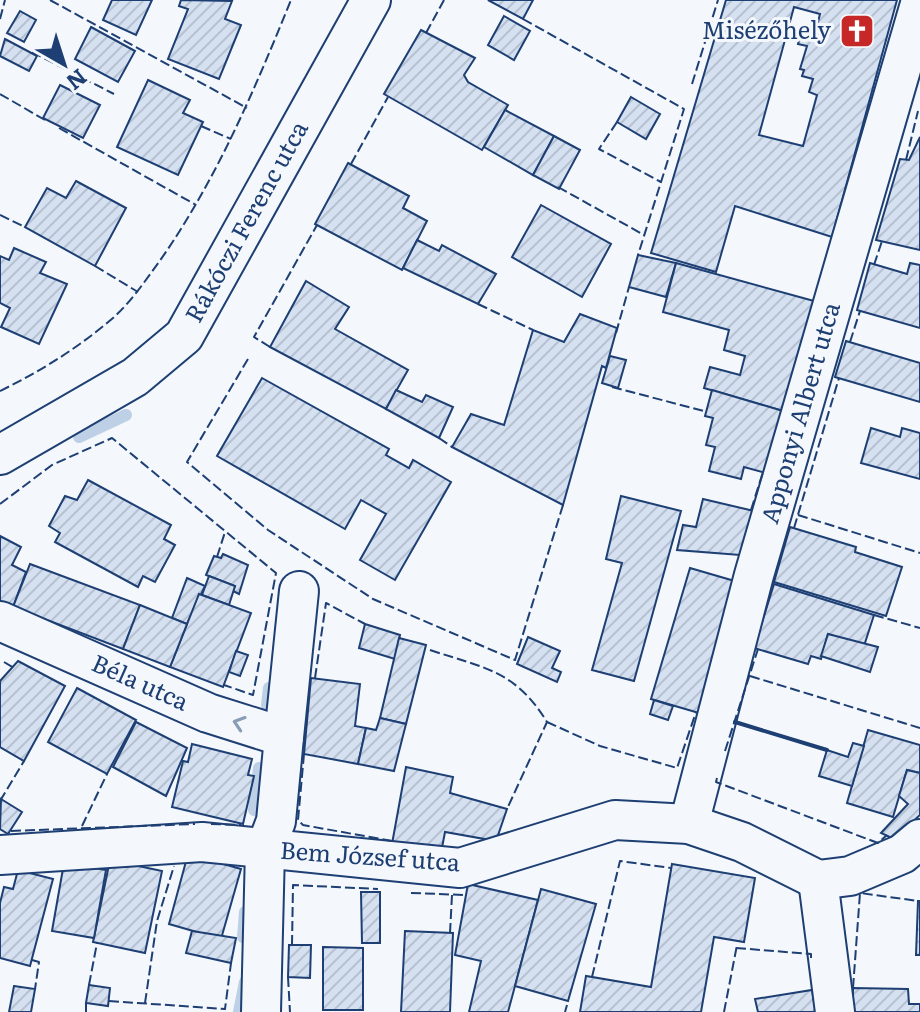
<svg xmlns="http://www.w3.org/2000/svg" width="920" height="1012" font-family="Literata,serif">
  <defs>
    <pattern id="building-hatch" width="6" height="6" patternUnits="userSpaceOnUse" patternTransform="scale(2)"><rect width="6" height="6" fill="#d5e0f0"/><path d="M-1 1l2-2M0 6l6-6M5 7l2-2" fill="none" stroke="#b6c1d1"/></pattern>
  </defs>
  <rect width="100%" height="100%" fill="#f4f7fb"/>
  <g fill="none" stroke-linecap="round" stroke-linejoin="round">
    <!-- stream -->
    <g stroke="#bed0e5" stroke-width="12">
      <path d="M79 437 126 415"/>
      <path d="M267 705 269 688"/>
      <path d="M259 768 254 810 265 812"/>
      <path d="M243 937 245 912"/>
      <path d="M239 1012 245 982"/>
    </g>
  </g>
  <!-- building -->
  <g fill="url(#building-hatch)" stroke="#1d3f73" stroke-width="2" fill-rule="evenodd">
    <path d="M112 0H152L136 35 103 20Z"/>
    <path d="M181 0 232 1 225 19 241 25 219 79 168 59 188 9 179 6Z"/>
    <path d="M488 0H533L523 19Z"/>
    <path d="M726 0H897L832 237 735 206 716 272 651 253ZM794 7 820 14 816 30 803 26 798 44 807 46 800 69 804 70 802 76 813 79 809 92 817 95 803 146 759 135Z"/>
    <path d="M20 11 36 20 24 42 7 33Z"/>
    <path d="M504 16 530 31 514 60 488 45Z"/>
    <path d="M91 27 135 51 118 82 75 59Z"/>
    <path d="M421 30 475 58 464 75 468 82 508 105 482 150 384 94Z"/>
    <path d="M5 39 37 56 29 71 0 56Z"/>
    <path d="M148 80 190 100 183 113 203 122 178 175 117 147Z"/>
    <path d="M60 85 100 105 83 138 43 118Z"/>
    <path d="M631 97 660 114 646 139 617 122Z"/>
    <path d="M505 110 554 136 533 175 484 147Z"/>
    <path d="M554 136 580 150 559 189 533 175Z"/>
    <path d="M920 137V250L876 240 900 159 909 160Z"/>
    <path d="M348 163 409 196 403 208 427 221 402 270 315 224Z"/>
    <path d="M76 181 126 208 95 266 25 227 47 188 66 198Z"/>
    <path d="M541 205 611 244 582 297 512 257Z"/>
    <path d="M417 240 439 251 442 245 496 274 478 304 403 268Z"/>
    <path d="M14 248 46 262 40 273 67 284 39 344 1 327 10 308 0 303V256L9 260Z"/>
    <path d="M638 255 676 263 666 297 629 287Z"/>
    <path d="M676 263 814 301 783 411 704 388 710 367 740 375 745 356 724 350 729 330 663 312Z"/>
    <path d="M870 263 907 274 910 263 920 265V328L857 310Z"/>
    <path d="M306 281 349 307 335 329 408 370 386 409 270 347Z"/>
    <path d="M580 314 617 328 606 368 602 366 563 505 452 447 471 414 504 425 533 330 564 342Z"/>
    <path d="M846 341 920 363V402L835 377Z"/>
    <path d="M610 356 626 360 618 388 602 383Z"/>
    <path d="M262 378 389 449 386 455 409 468 413 460 451 482 395 580 360 560 386 514 361 500 345 529 217 456Z"/>
    <path d="M396 390 422 402 426 395 453 407 439 438 386 409Z"/>
    <path d="M712 390 783 411 766 473 744 467 741 479 709 471 715 447 706 445 713 418 705 416Z"/>
    <path d="M871 428 900 437 902 428 920 433V479L861 463Z"/>
    <path d="M88 480 171 525 164 539 175 545 155 582 143 576 138 587 55 542 60 533 49 526 65 496 77 500Z"/>
    <path d="M621 496 681 511 634 681 592 670 622 563 606 559Z"/>
    <path d="M703 499 754 511 740 555 677 550 683 525 696 527Z"/>
    <path d="M790 527 856 547 855 552 902 567 886 616 774 582Z"/>
    <path d="M0 536 21 547 12 565 26 572 13 607 0 601Z"/>
    <path d="M223 554 248 565 239 594 233 591 235 586 206 575 214 556 221 558Z"/>
    <path d="M30 564 140 605 123 649 13 607Z"/>
    <path d="M690 568 738 582 699 713 651 699Z"/>
    <path d="M209 576 235 586 229 605 202 595Z"/>
    <path d="M187 578 205 586 187 624 172 618Z"/>
    <path d="M774 584 874 615 864 646 828 634 821 659 811 656 808 664 754 648Z"/>
    <path d="M199 594 251 613 223 687 170 667Z"/>
    <path d="M140 605 187 624 170 667 123 649Z"/>
    <path d="M365 624 400 635 395 659 359 648Z"/>
    <path d="M828 634 878 647 870 672 821 656Z"/>
    <path d="M528 637 560 651 552 668 561 672 557 682 517 664Z"/>
    <path d="M399 638 426 645 406 724 380 718Z"/>
    <path d="M236 651 248 655 240 676 229 672Z"/>
    <path d="M18 661 65 686 24 761 0 747V681Z"/>
    <path d="M311 678 360 684 355 726 366 728 358 764 304 754Z"/>
    <path d="M77 688 136 720 107 774 48 742Z"/>
    <path d="M654 700 673 706 668 720 650 714Z"/>
    <path d="M380 718 406 724 394 771 358 764 366 728 376 730Z"/>
    <path d="M136 722 187 748 166 796 113 767Z"/>
    <path d="M868 730 920 745V773L907 770 893 817 847 803Z"/>
    <path d="M853 743 864 746 852 786 819 776 827 750 848 757Z"/>
    <path d="M192 744 252 759 248 775 254 776 243 824 172 807 183 761 188 762Z"/>
    <path d="M406 767 453 777 450 793 507 809 496 841 445 832 441 853 392 844Z"/>
    <path d="M907 770 920 773V815L894 839 881 833 908 804 899 796Z"/>
    <path d="M1 799 22 812 8 834 0 829Z"/>
    <path d="M188 854 241 869 221 939 169 924Z"/>
    <path d="M110 860 162 871 145 953 93 942Z"/>
    <path d="M64 863 106 870 94 938 52 931Z"/>
    <path d="M672 864 755 878 744 942 714 937 701 1012H580L586 976 651 987Z"/>
    <path d="M18 870 53 879 30 966 0 958V903L4 887 13 889Z"/>
    <path d="M468 884 538 900 508 1012H469L481 961 455 955Z"/>
    <path d="M541 889 596 904 568 1001 515 986Z"/>
    <path d="M361 892H380V943H362Z"/>
    <path d="M918 901H920V955H916Z"/>
    <path d="M192 931 236 938 231 963 186 953Z"/>
    <path d="M405 931 453 933 450 1012H401Z"/>
    <path d="M289 945H311L310 978 288 977Z"/>
    <path d="M323 947 363 948V1010H323Z"/>
    <path d="M89 985 110 988 108 1006 86 1003Z"/>
    <path d="M14 986 35 989 31 1012H9Z"/>
    <path d="M853 988 908 989 909 1004H920V1012H853Z"/>
    <path d="M812 990 816 1012H758L755 999Z"/>
  </g>
  <g fill="none" stroke-linecap="round" stroke-linejoin="round">
    <!-- street casing -->
    <g stroke="#1d3f73" stroke-width="42">
      <g id="street">
        <path d="M0 455 135 377 184 336 371 0"/>
        <path d="M0 621 208 713 284 737 276 821 265 850 261 1012"/>
        <path d="M284 737 299 591"/>
        <path d="M689 824 754 575 920 4"/>
        <path d="M0 855 202 842 460 868 615 820 689 824 742 842 818 880 850 876 902 854 920 839"/>
        <path d="M818 880 835 1012"/>
      </g>
    </g>
    <!-- street -->
    <use href="#street" stroke="#f4f7fb" stroke-width="38"/>
    <!-- fence -->
    <g stroke="#1d3f73" stroke-width="2" stroke-dasharray="10 4" stroke-linecap="butt">
      <path d="M50 0 247 108"/>
      <path d="M0 19 5 0"/>
      <path d="M523 19 684 109 638 255"/>
      <path d="M426 33 444 0"/>
      <path d="M32 52 114 94"/>
      <path d="M692 84 718 0"/>
      <path d="M0 94 45 120"/>
      <path d="M617 122 599 149 661 182"/>
      <path d="M201 126 231 139"/>
      <path d="M59 128 196 205"/>
      <path d="M906 160 918 111"/>
      <path d="M351 164 388 97"/>
      <path d="M558 187 644 235"/>
      <path d="M0 215 25 227"/>
      <path d="M874 265 882 241"/>
      <path d="M95 266 138 292"/>
      <path d="M478 304 533 330"/>
      <path d="M616 333 629 287"/>
      <path d="M850 342 860 311"/>
      <path d="M270 347 254 337 317 225"/>
      <path d="M248 359 187 462 268 530 373 599 515 660 563 505"/>
      <path d="M612 387 704 411"/>
      <path d="M0 391C41 371 78 348 113 318 131 302 145 281 159 262 216 181 254 91 291 0"/>
      <path d="M439 438 452 447"/>
      <path d="M0 504 52 465 112 438 276 573 253 695 224 685"/>
      <path d="M751 510 763 472"/>
      <path d="M798 515 920 553"/>
      <path d="M794 528 839 378"/>
      <path d="M217 557 225 532"/>
      <path d="M874 615 920 628"/>
      <path d="M430 650C484 668 515 670 547 722L507 809"/>
      <path d="M4 662 14 668"/>
      <path d="M750 676 920 728"/>
      <path d="M315 678 326 603 365 624"/>
      <path d="M547 722 600 746 677 768 696 712"/>
      <path d="M725 751 758 649"/>
      <path d="M304 754 298 820 303 825 392 841"/>
      <path d="M717 778 716 782 878 843 887 835"/>
      <path d="M0 801 24 761"/>
      <path d="M211 824 241 825"/>
      <path d="M82 826 107 774"/>
      <path d="M11 831 195 824"/>
      <path d="M411 893 466 895"/>
      <path d="M450 933 452 895"/>
      <path d="M292 945 293 885 378 889"/>
      <path d="M736 948 811 954V958"/>
      <path d="M32 960 39 962 35 989"/>
      <path d="M288 977 290 1012"/>
      <path d="M592 977 620 861 671 868"/>
      <path d="M89 985 97 943"/>
      <path d="M853 988 860 893 918 901"/>
      <path d="M109 1001 225 1009 231 963"/>
      <path d="M145 1003 157 921 174 866"/>
      <path d="M86 1012V1003"/>
      <path d="M565 1012 567 1005"/>
      <path d="M724 1012 737 945"/>
    </g>
    <!-- wall -->
    <path stroke="#1d3f73" stroke-width="4" d="M735 722 827 750"/>
  </g>
  <!-- one-way arrows -->
  <defs><path id="oneway-chevron" d="M-2-3.5L2.5 0L-2 3.5" fill="none" stroke-width="1.6" stroke-linecap="round" stroke-linejoin="round" transform="scale(2)"/></defs>
  <use stroke="#889bb7" href="#oneway-chevron" transform="translate(239 723) rotate(-162)"/>
  <!-- icons -->
  <defs>
    <g id="church-square" transform="scale(1.8)"><rect x="-9" y="-9" width="18" height="18" rx="4" fill="#c62828" stroke="#f4f7fb"/><path d="M-1.2-6h2.4v3.5h3.3v2.4h-3.3V6h-2.4V-.1h-3.3v-2.4h3.3Z" fill="#fff"/></g>
  </defs>
  <g fill-rule="evenodd">
    <use href="#church-square" x="857" y="31"/>
  </g>
  <g text-anchor="middle" stroke-width="6" stroke-linejoin="round" paint-order="stroke">
    <!-- poi labels -->
    <g font-size="24" fill="#1d3f73" stroke="#f4f7fb" text-anchor="end">
      <text x="831" y="39">Misézőhely</text>
    </g>
    <!-- street labels -->
    <g font-size="24" fill="#1d3f73" stroke="#f4f7fb">
      <text transform="translate(247 222) rotate(-61)" y="8">Rákóczi Ferenc utca</text>
      <text transform="translate(801 413) rotate(-74)" y="8">Apponyi Albert utca</text>
      <text transform="translate(140 683) rotate(24)" y="8">Béla utca</text>
      <text transform="translate(370 857) rotate(4)" y="8">Bem József utca</text>
    </g>
  </g>
  <!-- north arrow -->
  <g transform="translate(64 64) rotate(141)" stroke="#f4f7fb" stroke-width="6" paint-order="stroke">
  <path d="M0-6L14 30L0 20L-14 30Z" fill="#1d3f73"/>
  <text y="-12" font-size="22" font-weight="bold" text-anchor="middle" fill="#1d3f73">N</text>
  </g>
</svg>
